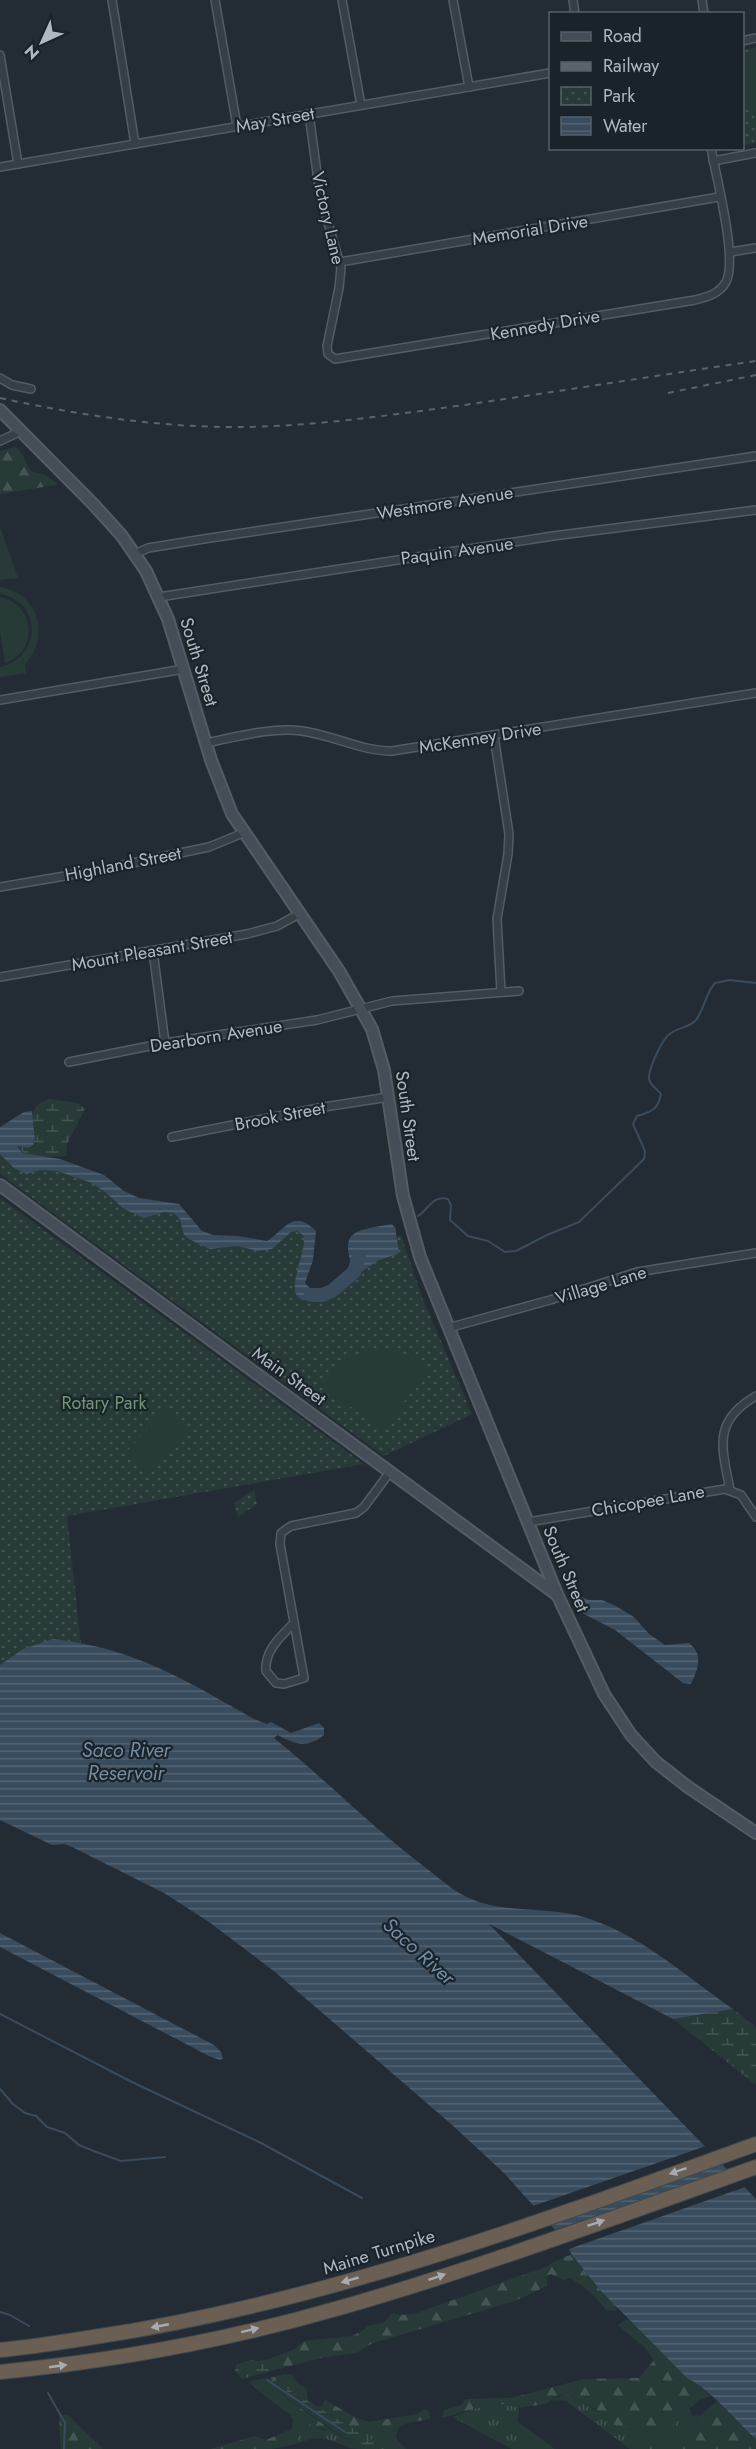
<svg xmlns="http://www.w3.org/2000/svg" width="756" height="2449" font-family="Jost,sans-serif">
  <defs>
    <pattern id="grass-tufts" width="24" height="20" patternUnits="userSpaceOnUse" patternTransform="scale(1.5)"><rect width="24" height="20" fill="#273a38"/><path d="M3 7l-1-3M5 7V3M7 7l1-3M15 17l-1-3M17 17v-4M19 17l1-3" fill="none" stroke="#445453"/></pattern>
    <pattern id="forest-firs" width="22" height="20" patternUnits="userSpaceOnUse" patternTransform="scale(1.5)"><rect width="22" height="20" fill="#273a38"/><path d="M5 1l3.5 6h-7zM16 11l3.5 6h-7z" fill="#445453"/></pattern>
    <pattern id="wetland-marsh" width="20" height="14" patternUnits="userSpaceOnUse" patternTransform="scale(1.5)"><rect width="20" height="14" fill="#273a38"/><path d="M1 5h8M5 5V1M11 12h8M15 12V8" fill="none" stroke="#445453"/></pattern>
    <pattern id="park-dots" width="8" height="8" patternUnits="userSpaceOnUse" patternTransform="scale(1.5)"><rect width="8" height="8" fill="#273a38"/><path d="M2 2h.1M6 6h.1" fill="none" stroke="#445453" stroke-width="1.8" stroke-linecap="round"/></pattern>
    <pattern id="water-rules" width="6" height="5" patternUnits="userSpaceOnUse" patternTransform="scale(1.5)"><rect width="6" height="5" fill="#394c5d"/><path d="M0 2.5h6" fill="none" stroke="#536473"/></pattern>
  </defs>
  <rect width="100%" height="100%" fill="#232c35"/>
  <!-- grass -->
  <g fill="url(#grass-tufts)">
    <path d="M567 2394 630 2430 638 2431 644 2449H630L566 2401 551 2400Z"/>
    <path d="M504 2404 519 2408 518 2422 555 2449H512L452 2417 476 2408Z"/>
    <path d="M690 2409 692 2416 700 2415 687 2427 669 2449H652L680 2417Z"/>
    <path d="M290 2414 323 2430 330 2429 361 2449C343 2449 343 2443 329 2440 317 2436 307 2440 296 2444L299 2436 292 2429 293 2420Z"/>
    <path d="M398 2422 407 2423 399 2427 396 2435 398 2441 406 2449H387L354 2430 387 2426Z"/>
  </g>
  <!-- forest -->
  <g fill="url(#forest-firs)">
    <path d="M16 447 22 454 30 471 45 475 57 483 56 485 0 494V451Z"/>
    <path d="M572 2255 601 2291 618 2308 615 2311 606 2310C596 2297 585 2286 570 2278L563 2280 551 2274 547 2276V2286L515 2301 373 2343 356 2353 325 2357 271 2371 259 2361 272 2358 295 2349 304 2341 352 2336 362 2331 368 2326 383 2323 393 2313 401 2315 414 2314 531 2272C548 2270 555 2257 572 2255Z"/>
    <path d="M627 2319 638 2327 688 2379 695 2381 711 2396 700 2400 680 2417 652 2449H644L637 2431 614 2425 597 2410 567 2394 558 2396 545 2404 519 2408 504 2404 476 2408 442 2418 444 2410 461 2405 466 2399 511 2398 584 2379 639 2378 654 2360 645 2348 618 2325Z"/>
    <path d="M284 2374 292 2375 297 2383 306 2388 308 2401 270 2378Z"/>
    <path d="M259 2379 330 2429C306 2430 266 2398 249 2382Z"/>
    <path d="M325 2400 357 2418 369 2422 417 2414 425 2409 430 2413V2419L407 2423 398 2422 387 2426 354 2430 317 2407 322 2406Z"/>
    <path d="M717 2401 756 2439V2449H669L687 2427Z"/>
    <path d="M64 2415H68L103 2449H61L59 2417Z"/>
    <path d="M292 2429 299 2436 296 2444 271 2449H210L255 2436 266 2440Z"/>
  </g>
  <!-- wetland -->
  <g fill="url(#wetland-marsh)">
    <path d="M49 1099 78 1103 85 1109 67 1144 66 1156C50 1156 29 1161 17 1148V1145L28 1148 33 1145C40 1124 21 1109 49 1099Z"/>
    <path d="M733 2009 756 2027V2085L673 2019Z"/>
    <path d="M251 2360 259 2361 271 2371 242 2379 235 2371 236 2365Z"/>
    <path d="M270 2378 387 2449H361L259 2379Z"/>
  </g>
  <!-- park -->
  <g fill="url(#park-dots)">
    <path d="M756 47V143L743 145V50Z"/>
    <path d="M0 1139 13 1154 69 1169 129 1203 171 1207 191 1232 264 1246 294 1226 309 1232 303 1279 306 1287 318 1293C331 1291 349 1288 358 1277 363 1271 362 1260 362 1253L401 1235 422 1297 472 1414 384 1456 0 1174Z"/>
    <path d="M0 1198 364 1464 67 1516 82 1654 0 1669Z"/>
    <path d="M254 1490 257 1504 238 1517 234 1503Z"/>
  </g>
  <!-- pitch -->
  <g fill="#273a38">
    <path d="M756 52V111L743 100 742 54Z"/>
    <path d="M0 529H1L18 578 0 580Z"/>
    <path d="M0 587C37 592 52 637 25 664L26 673 0 677V667C42 658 43 601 0 594Z"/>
    <path d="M0 597C35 604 39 651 5 663L0 631Z"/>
    <path d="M385 1350 407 1355 429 1368 386 1426 378 1427 320 1384C336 1363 358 1349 385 1350Z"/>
    <path d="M168 1408 188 1429 145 1474 125 1453Z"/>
  </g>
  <!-- water -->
  <g fill="url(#water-rules)">
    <path d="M32 1111 35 1139 33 1145 28 1148 17 1146 22 1153 60 1159 104 1175 124 1191 139 1198 179 1204 202 1231 213 1235 238 1236 267 1241C286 1229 293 1208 316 1231L313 1260 305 1283C311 1291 322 1295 332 1291 323 1297 316 1301 305 1300 281 1298 307 1253 304 1236L297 1231 291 1232 272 1249 258 1251 237 1246 210 1249 189 1239 184 1235 180 1219 174 1213 164 1212 144 1218 124 1209 105 1192 92 1183 57 1171 41 1170 26 1174 14 1168 0 1154V1127L24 1112Z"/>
    <path d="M392 1224 396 1229C395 1238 400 1245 398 1254L379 1260 359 1273 354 1272C338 1229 355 1231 392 1224Z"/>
    <path d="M575 1594 589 1600H602L616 1606 634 1617 649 1634 665 1645 689 1643C704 1655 698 1669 691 1684L683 1683 615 1630 584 1614 571 1598Z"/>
    <path d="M53 1639C135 1648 185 1680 254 1719L267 1724 271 1722 291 1733 319 1723 324 1728V1735C308 1748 295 1745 278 1735L274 1738C326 1780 373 1828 426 1868 440 1879 454 1892 471 1899 507 1914 549 1906 587 1918 641 1935 687 1977 733 2009L673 2019 489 1924 756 2199V2439C740 2425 706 2385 688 2379L601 2291 572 2255 564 2240 504 2173 451 2124 275 1972 209 1922 164 1893 70 1846 65 1844 52 1845 0 1820V1665L23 1649Z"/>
    <path d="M0 1933 214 2045 221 2052 223 2058 220 2060 209 2056 0 1947Z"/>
  </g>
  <!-- pier -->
  <g fill="#232c35">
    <path d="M709 2145 726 2163 547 2225 530 2207Z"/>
    <path d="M731 2169 748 2186 566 2250 552 2231Z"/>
  </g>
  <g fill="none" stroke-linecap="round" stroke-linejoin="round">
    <!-- stream -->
    <g stroke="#394c5d" stroke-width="2">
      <path d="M418 1216C429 1209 432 1195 448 1199L451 1205 450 1220 468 1236 488 1241 505 1252 516 1251 547 1235 579 1222 644 1159 645 1151 633 1124 637 1116C651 1112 658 1110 661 1094 658 1090 650 1085 649 1079 648 1070 662 1038 671 1033 679 1027 689 1028 696 1020 705 1008 705 994 715 983L730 980 756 983"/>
      <path d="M0 2014 132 2082 261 2143 362 2198"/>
      <path d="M0 2089 13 2104 25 2113 36 2116 47 2127 65 2133 79 2145 91 2150 121 2161 165 2157"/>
      <path d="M0 2312 10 2315 29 2326"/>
      <path d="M267 2380 345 2432"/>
      <path d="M48 2393 65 2423 64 2449"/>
    </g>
    <!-- river -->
    <path stroke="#394c5d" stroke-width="14" d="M311 1295H322L332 1291 354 1272 359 1257"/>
    <!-- street casing -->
    <g stroke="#535c63" stroke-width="10">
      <g id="street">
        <path d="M112 0 135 144"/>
        <path d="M215 0 237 126"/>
        <path d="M342 0 361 105"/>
        <path d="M453 0 469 87"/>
        <path d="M573 0 575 14"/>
        <path d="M702 0 704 14"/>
        <path d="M742 41 756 38"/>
        <path d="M0 55 18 164"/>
        <path d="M309 114 320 195 341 268 339 288 327 346 328 354 335 359 695 300C707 297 719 294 726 282 738 259 716 177 711 148"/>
        <path d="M713 161 756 153"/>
        <path d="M0 167 550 73"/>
        <path d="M730 252 756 248"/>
        <path d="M340 262 719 197"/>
        <path d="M0 378 12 385 31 389"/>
        <path d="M0 441 21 431"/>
        <path d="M135 554 148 548 210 538 756 456"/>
        <path d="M159 597 553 536 756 510"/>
        <path d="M0 700 184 669"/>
        <path d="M494 736 509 834 508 854 497 919 501 992"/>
        <path d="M206 743C236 737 271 727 302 731 333 735 360 751 392 751L756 693"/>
        <path d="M0 887 94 871 209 847 243 833"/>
        <path d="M153 951 165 1043"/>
        <path d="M0 977 247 934 277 926 299 914"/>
        <path d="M69 1062 165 1043 317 1020 392 1001 519 991"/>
        <path d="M172 1137 324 1107 389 1097"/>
        <path d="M448 1328 550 1300 637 1272 756 1253"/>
        <path d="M730 1490C722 1448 712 1421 756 1396"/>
        <path d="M528 1522 725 1489 741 1495 756 1517"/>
        <path d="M294 1623C281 1636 264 1651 266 1671L276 1683 284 1684 304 1678 280 1544 281 1533 291 1526 356 1513 364 1507 390 1472"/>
      </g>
    </g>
    <!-- secondary casing -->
    <g stroke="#535c63" stroke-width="14">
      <g id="secondary">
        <path d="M0 410 95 506 122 536 146 571 168 619 211 760 232 814 339 971 372 1029 384 1070 403 1196 420 1257 557 1594 604 1694 631 1735 656 1762 688 1787 756 1833"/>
        <path d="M0 1185 556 1594"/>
      </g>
    </g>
    <!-- highway casing -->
    <g stroke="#404950" stroke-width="16">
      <g id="highway">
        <path d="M0 2350C32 2347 63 2342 94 2337 322 2303 541 2222 756 2144"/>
        <path d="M0 2372C114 2361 228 2340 339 2308 480 2268 618 2216 756 2167"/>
      </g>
    </g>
    <!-- street -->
    <use href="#street" stroke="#363e46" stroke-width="7"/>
    <!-- secondary -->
    <use href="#secondary" stroke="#444e58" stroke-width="10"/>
    <!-- highway -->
    <use href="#highway" stroke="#6b5f54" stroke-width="14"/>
    <!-- rail -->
    <g stroke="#58636c" stroke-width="2" stroke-dasharray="6 6" stroke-linecap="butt">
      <path d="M668 393 756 375"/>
      <path d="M0 398C80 415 161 428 243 427 317 426 391 415 464 405 562 391 659 375 756 361"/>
    </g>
  </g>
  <!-- one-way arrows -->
  <defs><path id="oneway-solid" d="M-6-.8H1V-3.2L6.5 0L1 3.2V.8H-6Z" transform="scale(1.5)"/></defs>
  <g fill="#a6acb2">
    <use href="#oneway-solid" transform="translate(678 2171) rotate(161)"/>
    <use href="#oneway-solid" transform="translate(596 2223) rotate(-19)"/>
    <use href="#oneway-solid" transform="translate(437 2277) rotate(-19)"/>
    <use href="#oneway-solid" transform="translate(350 2280) rotate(164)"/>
    <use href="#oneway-solid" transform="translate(160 2326) rotate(169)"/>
    <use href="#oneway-solid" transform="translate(250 2330) rotate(-14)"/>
    <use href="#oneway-solid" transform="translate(58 2366) rotate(-8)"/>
  </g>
  <g text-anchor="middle" stroke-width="4.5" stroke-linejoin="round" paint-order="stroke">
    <!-- street labels -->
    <g font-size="18" fill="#b0b9c2" stroke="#1b232a">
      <text transform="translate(275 120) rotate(-10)" y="6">May Street</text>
      <text transform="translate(328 218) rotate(77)" y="6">Victory Lane</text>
      <text transform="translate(530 230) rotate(-9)" y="6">Memorial Drive</text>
      <text transform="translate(545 325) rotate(-10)" y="6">Kennedy Drive</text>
      <text transform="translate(445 503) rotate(-9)" y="6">Westmore Avenue</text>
      <text transform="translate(457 551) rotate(-8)" y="6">Paquin Avenue</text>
      <text transform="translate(199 662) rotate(73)" y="6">South Street</text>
      <text transform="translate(480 738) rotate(-9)" y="6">McKenney Drive</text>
      <text transform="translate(123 864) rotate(-11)" y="6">Highland Street</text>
      <text transform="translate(152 951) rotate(-10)" y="6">Mount Pleasant Street</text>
      <text transform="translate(216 1036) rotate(-9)" y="6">Dearborn Avenue</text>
      <text transform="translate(280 1116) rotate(-11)" y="6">Brook Street</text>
      <text transform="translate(408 1116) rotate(82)" y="6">South Street</text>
      <text transform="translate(601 1285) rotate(-17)" y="6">Village Lane</text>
      <text transform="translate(289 1376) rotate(36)" y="6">Main Street</text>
      <text transform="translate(648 1501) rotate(-10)" y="6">Chicopee Lane</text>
      <text transform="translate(566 1569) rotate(67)" y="6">South Street</text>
      <text transform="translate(379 2252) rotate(-17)" y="6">Maine Turnpike</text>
    </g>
    <!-- park labels -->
    <g font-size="18" fill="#729676" stroke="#1b232a">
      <text x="104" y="1409">Rotary Park</text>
    </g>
    <!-- water labels -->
    <g font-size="20" font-style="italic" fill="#748da3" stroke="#1b232a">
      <text x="126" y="1757">Saco River<tspan x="126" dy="23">Reservoir</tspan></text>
      <text transform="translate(419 1951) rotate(42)" y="7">Saco River</text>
    </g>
  </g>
  <!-- legend -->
  <rect x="549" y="12" width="195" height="138" fill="#1b232a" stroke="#575f67" stroke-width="1.5"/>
  <rect x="561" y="32" width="30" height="9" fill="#444e58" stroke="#575f67" stroke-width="1.5"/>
  <text x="603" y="42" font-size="18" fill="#b0b9c2">Road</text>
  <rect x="561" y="62" width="30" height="9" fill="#58636c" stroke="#575f67" stroke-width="1.5"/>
  <text x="603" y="72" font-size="18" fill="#b0b9c2">Railway</text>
  <rect x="561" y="87" width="30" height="18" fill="url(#park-dots)" stroke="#575f67" stroke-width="1.5"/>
  <text x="603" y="102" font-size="18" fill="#b0b9c2">Park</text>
  <rect x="561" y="117" width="30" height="18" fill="url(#water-rules)" stroke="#575f67" stroke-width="1.5"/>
  <text x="603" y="132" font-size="18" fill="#b0b9c2">Water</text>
  <!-- north arrow -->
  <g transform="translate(42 42) rotate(225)" stroke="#1b232a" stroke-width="4.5" paint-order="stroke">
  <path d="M0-4.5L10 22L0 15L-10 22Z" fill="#b0b9c2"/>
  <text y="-9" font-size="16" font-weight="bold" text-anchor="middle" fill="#b0b9c2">N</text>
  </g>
</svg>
